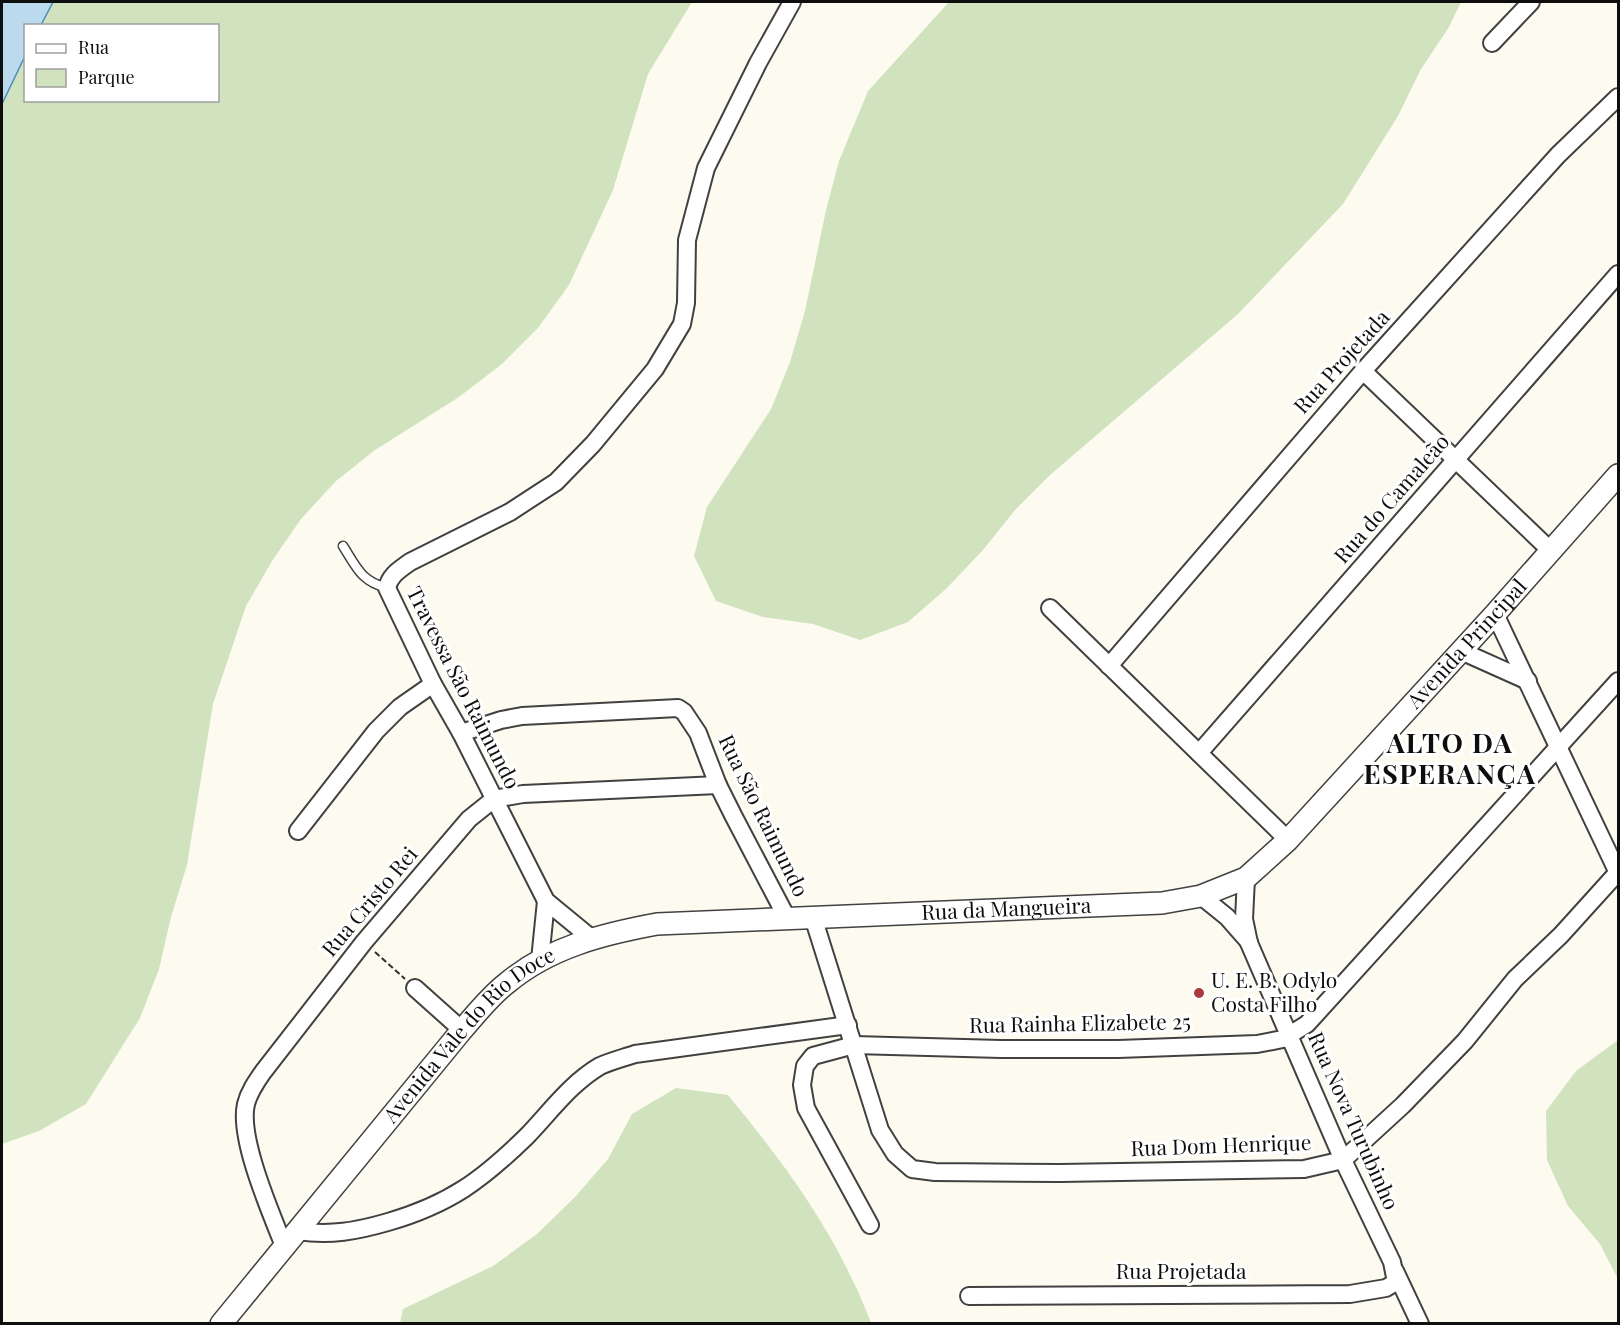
<svg xmlns="http://www.w3.org/2000/svg" width="1620" height="1325" font-family="'Playfair Display',serif">
  <rect width="100%" height="100%" fill="#fdfbf0"/>
  <!-- green -->
  <g fill="#d0e3be">
    <path d="M53 2H692L648 74 613 190 569 285 538 328 502 364 459 397 375 450 336 481 301 519 272 561 246 606 213 704 187 865 171 917 159 969 140 1018 86 1104 39 1131 2 1144V104L25 56 26 100H218V26L41 25Z"/>
    <path d="M949 2H1461L1449 27 1421 69 1398 116 1343 204 1238 314 1050 475 1015 510 983 550 947 588 908 622 860 640 813 624 763 617 716 601 694 556 707 507 771 409 790 362 805 311 826 210 839 161 868 91Z"/>
    <path d="M1618 1040V1279L1600 1244 1568 1206 1547 1160 1546 1111 1576 1071Z"/>
    <path d="M676 1088 728 1095C774 1151 820 1211 851 1277 859 1292 865 1308 871 1323H400L403 1309 493 1266 537 1234 575 1197 608 1159 632 1114Z"/>
  </g>
  <!-- water -->
  <path fill="#bbdaee" stroke="#4c8cbb" stroke-width="1.5" d="M2 2H53L41 25 26 26 25 56 2 104Z"/>
  <g fill="none" stroke-linecap="round" stroke-linejoin="round">
    <!-- service casing -->
    <g stroke="#414141" stroke-width="11">
      <path id="service" d="M343 546C357 568 361 581 387 588"/>
    </g>
    <!-- minor casing -->
    <g stroke="#414141" stroke-width="20">
      <g id="minor">
        <path d="M1492 43 1531 2"/>
        <path d="M1363 371 1550 550"/>
        <path d="M1050 608 1288 840"/>
        <path d="M1495 614 1618 873"/>
        <path d="M1461 651 1528 681"/>
        <path d="M1109 666 1363 371 1558 155 1618 97"/>
        <path d="M461 733 501 720 522 716 678 708 684 712 698 733 718 785 734 817 787 918"/>
        <path d="M1199 753 1618 274"/>
        <path d="M298 831 376 731 400 707 433 684"/>
        <path d="M1201 896 1227 917 1249 942"/>
        <path d="M813 917 880 1130 895 1154 912 1169 935 1172 1060 1173 1304 1169 1343 1160 1403 1105 1465 1041 1515 979 1561 935 1618 872"/>
        <path d="M591 938 546 901 461 733 433 684 387 588C390 575 399 570 410 562L510 512 556 482 593 444 655 369 682 324 686 303 687 240 706 168 758 63 792 2"/>
        <path d="M540 960 546 901"/>
        <path d="M415 988 462 1030"/>
        <path d="M870 1225 806 1108 802 1085 805 1066 813 1056 854 1045 1001 1049H1118L1257 1044 1283 1039 1307 1024 1618 681"/>
        <path d="M298 1231C330 1236 357 1231 388 1222 450 1204 482 1180 527 1136 550 1112 571 1083 600 1066 611 1061 623 1058 635 1054L848 1025"/>
        <path d="M284 1246C271 1213 238 1138 246 1104 249 1092 256 1082 263 1072L364 942 469 819 494 799 523 794 718 785"/>
        <path d="M1395 1271 1420 1324"/>
        <path d="M969 1296 1350 1294 1386 1288 1396 1282 1392 1262 1343 1160 1249 943 1244 919 1246 878"/>
      </g>
    </g>
    <!-- tertiary casing -->
    <g stroke="#414141" stroke-width="24">
      <g id="tertiary">
        <path id="s1" d="M221 1324 462 1030C476 1014 490 996 507 983 550 947 603 934 657 924L1162 903 1201 896 1246 878 1288 840 1495 614 1618 475"/>
      </g>
    </g>
    <!-- path -->
    <path stroke="#303030" stroke-width="2" stroke-dasharray="6 3" stroke-linecap="butt" d="M375 952 405 979"/>
    <!-- service -->
    <use href="#service" stroke="#fff" stroke-width="8"/>
    <!-- minor -->
    <use href="#minor" stroke="#fff" stroke-width="16"/>
    <!-- tertiary -->
    <use href="#tertiary" stroke="#fff" stroke-width="21"/>
  </g>
  <!-- markers -->
  <circle fill="#ab383b" stroke="#fff" stroke-width="2" cx="1199" cy="993" r="6"/>
  <g text-anchor="middle" stroke-width="6" stroke-linejoin="round" paint-order="stroke">
    <!-- street labels -->
    <g font-size="21" fill="#0e0e0e" stroke="#fff">
      <text transform="translate(1342 362) rotate(-48)" y="7">Rua Projetada</text>
      <text transform="translate(1392 499) rotate(-49)" y="7">Rua do Camaleão</text>
      <text dy="7" stroke="none"><textPath href="#s1" startOffset="1524">Avenida Principal</textPath></text>
      <text transform="translate(463 688) rotate(63)" y="7">Travessa São Raimundo</text>
      <text transform="translate(763 816) rotate(64)" y="7">Rua São Raimundo</text>
      <text transform="translate(370 902) rotate(-50)" y="7">Rua Cristo Rei</text>
      <text dy="7" stroke="none"><textPath href="#s1" startOffset="958">Rua da Mangueira</textPath></text>
      <text transform="translate(1080 1024) rotate(-1)" y="7">Rua Rainha Elizabete 25</text>
      <text dy="7" stroke="none"><textPath href="#s1" startOffset="382">Avenida Vale do Rio Doce</textPath></text>
      <text transform="translate(1353 1121) rotate(66)" y="7">Rua Nova Turubinho</text>
      <text transform="translate(1221 1146) rotate(-2)" y="7">Rua Dom Henrique</text>
      <text x="1181" y="1279">Rua Projetada</text>
    </g>
    <!-- poi labels -->
    <g font-size="21" fill="#0e0e0e" stroke="#fff" text-anchor="start">
      <text x="1211" y="988">U. E. B. Odylo<tspan x="1211" dy="24">Costa Filho</tspan></text>
    </g>
    <!-- district labels -->
    <g font-size="27" font-weight="bold" letter-spacing="1.5" fill="#0e0e0e" stroke="#fff">
      <text x="1450" y="753">ALTO DA<tspan x="1450" dy="31">ESPERANÇA</tspan></text>
    </g>
  </g>
  <!-- border -->
  <rect width="1620" height="1325" fill="none" stroke="#0e0e0e" stroke-width="6"/>
  <!-- legend -->
  <rect x="24" y="24" width="195" height="78" fill="#ffffff" stroke="#9f9f9f" stroke-width="1.5"/>
  <rect x="36" y="44" width="30" height="9" fill="#ffffff" stroke="#9f9f9f" stroke-width="1.5"/>
  <text x="78" y="54" font-size="18" fill="#0e0e0e">Rua</text>
  <rect x="36" y="69" width="30" height="18" fill="#d0e3be" stroke="#9f9f9f" stroke-width="1.5"/>
  <text x="78" y="84" font-size="18" fill="#0e0e0e">Parque</text>
</svg>
